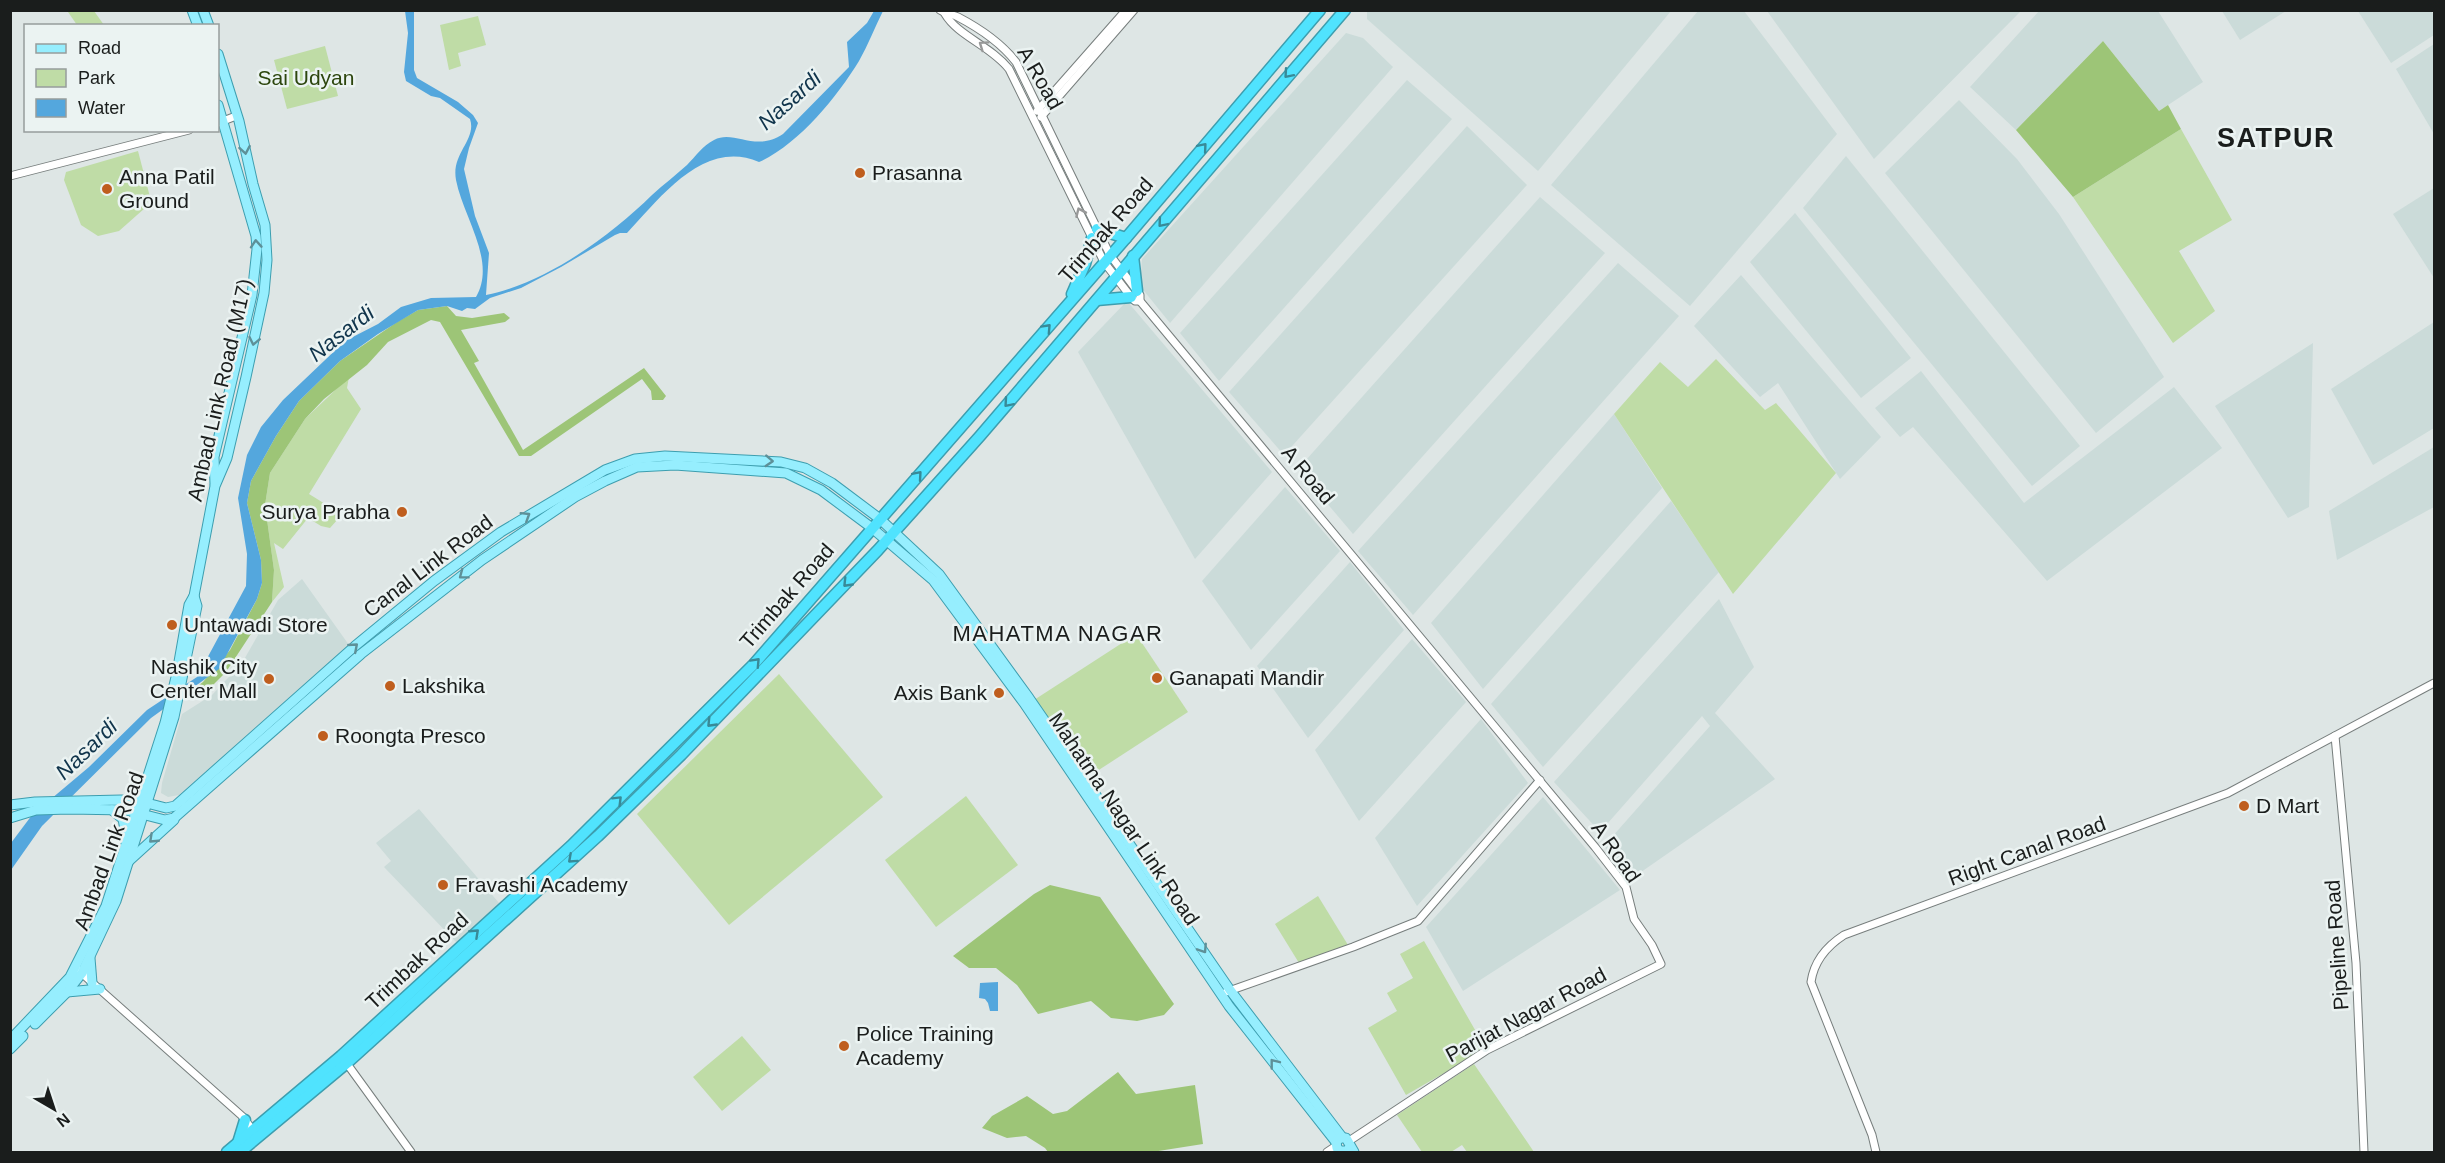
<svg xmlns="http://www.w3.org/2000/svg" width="2445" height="1163" font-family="Helvetica,sans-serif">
  <rect width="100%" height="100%" fill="#dee6e5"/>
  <!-- built -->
  <g fill="#cbdbd9">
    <path d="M2040 10 2158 11 2203 82 2159 111 2103 41 2016 130 1970 87Z"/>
    <path d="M1367 11V10L1671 11 1538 171 1367 19Z"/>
    <path d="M1698 11H1744L1837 134 1690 306 1551 185Z"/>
    <path d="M1767 11H2021L1874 159Z"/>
    <path d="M2222 11H2286L2240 40Z"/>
    <path d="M2358 11H2431L2434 15V35L2391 63Z"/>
    <path d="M1346 33 1363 38 1393 67 1170 323 1140 286 1142 259Z"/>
    <path d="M2434 44V134L2396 69Z"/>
    <path d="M1407 80 1452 119 1219 381 1180 333Z"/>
    <path d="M1959 100 2017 159 2059 214 2164 377 2096 433 1885 173Z"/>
    <path d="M1467 126 1527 185 1284 455 1229 392Z"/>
    <path d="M1846 156 2080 446 2032 486 1803 208Z"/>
    <path d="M2434 188V278L2393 214Z"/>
    <path d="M1540 197 1605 253 1353 534 1298 469Z"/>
    <path d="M1795 213 1911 358 1861 398 1750 262Z"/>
    <path d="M1618 263 1679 316 1413 615 1358 551Z"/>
    <path d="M1741 275 1881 437 1840 479 1778 383 1760 397 1694 326Z"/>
    <path d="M1127 301 1272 472 1195 559 1078 352Z"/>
    <path d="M2434 322V428L2373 465 2331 389Z"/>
    <path d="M2313 343 2309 507 2288 518 2215 406Z"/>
    <path d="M1921 371 2024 503 2174 387 2222 448 2047 581 1913 427 1900 437 1875 408Z"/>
    <path d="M1614 414 1662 488 1483 689 1431 623Z"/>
    <path d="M2434 447V507L2337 560 2329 511Z"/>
    <path d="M1285 487 1340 551 1251 650 1202 581Z"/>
    <path d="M1671 501 1719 572 1543 767 1491 704Z"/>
    <path d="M1350 562 1404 630 1308 738 1257 666Z"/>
    <path d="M302 579 349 645 179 795 168 797 161 793 162 783 182 714 212 695 242 663 278 600Z"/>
    <path d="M1719 599 1754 667 1715 713 1775 779 1631 879 1604 846 1710 726 1702 716 1600 832 1554 782Z"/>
    <path d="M1412 639 1466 702 1359 821 1315 750Z"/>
    <path d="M1481 719 1528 783 1417 906 1375 838Z"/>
    <path d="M1543 797 1620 890 1463 991 1426 927Z"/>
    <path d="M419 809 499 903 457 943 384 867 391 861 376 843Z"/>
  </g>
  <!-- green -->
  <g fill="#bfdca6">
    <path d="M70 11H94L104 25H77L68 12Z"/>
    <path d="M478 16 486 45 458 53 461 66 449 70 440 25Z"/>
    <path d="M325 46 338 96 287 109 274 60Z"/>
    <path d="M2181 129 2232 220 2179 251 2215 311 2173 343 2073 197Z"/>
    <path d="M138 151 150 197 145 208 119 231 98 236 81 225 64 180 66 172Z"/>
    <path d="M1716 359 1765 410 1776 403 1836 473 1733 594 1614 414 1660 362 1688 387Z"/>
    <path d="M349 377 347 388 361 409 309 494 335 510 338 519 330 528 321 526 308 518 283 549 274 543 284 587 272 602 274 570 265 505 270 473 305 419Z"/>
    <path d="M1136 634 1188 712 1088 777 1034 700Z"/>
    <path d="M779 674 883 797 729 925 637 814Z"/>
    <path d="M966 796 1018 865 936 927 885 860Z"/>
    <path d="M1318 896 1348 945 1299 963 1275 924Z"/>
    <path d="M1424 941 1486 1049 1406 1095 1368 1028 1397 1011 1387 993 1413 978 1400 954Z"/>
    <path d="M742 1036 771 1070 722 1111 693 1077Z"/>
    <path d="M1474 1064 1534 1152H1467L1462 1145 1451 1152H1422L1397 1115Z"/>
  </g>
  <!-- forest -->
  <g fill="#9dc577">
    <path d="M2103 41 2159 111 2168 105 2181 129 2073 197 2016 130Z"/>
    <path d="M447 306 456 316 472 318 504 313 510 318 505 322 461 330 479 361 474 363 523 450 644 368 666 396 663 400H652L651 391 642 379 531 456H519L440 322 431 320 388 342 367 365 324 399 305 419 270 473 265 505 274 570 272 602 226 672 206 692 194 699 190 692 203 682 230 650 257 599 262 583 261 560 247 503 251 481 276 436 299 401 340 361 397 322 418 310Z"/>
    <path d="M1050 885 1100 897 1174 1004 1164 1015 1137 1021 1111 1018 1091 1001 1038 1014 1017 985 996 968H969L953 956 1034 894Z"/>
    <path d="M1118 1072 1136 1094 1195 1085 1203 1144 1152 1152H1048L1045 1148 1026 1136 1007 1138 982 1128 992 1116 1027 1096 1053 1114 1067 1111Z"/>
  </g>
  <!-- water -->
  <g fill="#54a7dd">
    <path d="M405 11H414V70L417 78 458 102 473 115 478 123 469 148 464 169 475 216 489 253 486 295C546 283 609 237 652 195 664 184 676 175 687 165 696 156 702 146 714 140 734 129 755 153 783 134L849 67 847 42 867 23 874 11H883C875 27 868 45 859 61 837 97 798 145 759 162 704 138 660 198 627 233H620L615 235 561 267 521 288 490 298 475 309 467 308 462 311 447 306 418 310 378 334 340 361 299 401 276 436 251 481 247 503 261 560 262 583 257 599 219 669 151 718 42 826 11 870V843L32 815 89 767 147 710 197 677 246 586 247 554 238 498 247 455 261 427 283 400 345 341 378 324 401 307 431 298 476 297C497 261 463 217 456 180 451 153 477 140 470 119L440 98 431 96 406 81 404 72 408 33Z"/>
    <path d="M998 982V1011H990L988 1003 985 999 979 998 980 983Z"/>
  </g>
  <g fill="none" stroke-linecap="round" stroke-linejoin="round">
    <!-- minor casing -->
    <g stroke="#777e7d" stroke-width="9">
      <g id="minor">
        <path d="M940 10C946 14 952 14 958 17 979 28 1002 44 1016 62L1110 255 1140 295V301L1595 847 1626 887 1634 919 1652 945 1661 964 1487 1050 1349 1141"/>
        <path d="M945 14C958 36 991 46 1009 69L1104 262 1131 297 1135 301H1140"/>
        <path d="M1037 111 1126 10"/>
        <path d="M1041 117 1134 10"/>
        <path d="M218 123 236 116"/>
        <path d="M10 176 189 130"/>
        <path d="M2335 736 2356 963 2364 1152"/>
        <path d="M78 970 242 1116 255 1133"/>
        <path d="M1226 992 1353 947 1418 921 1540 780"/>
        <path d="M345 1061 411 1152"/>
        <path d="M1327 1152 1336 1146"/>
        <path d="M1876 1152 1872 1135 1811 982C1814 961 1827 946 1844 935L2228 793 2434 683"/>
      </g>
    </g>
    <!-- major casing -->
    <g stroke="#3d9eaf" stroke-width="11">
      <g id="major">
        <path d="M192 10 198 26"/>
        <path d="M203 10 209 26"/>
        <path d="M215 484 214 457 252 295 257 249 256 236 218 105"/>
        <path d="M10 805 35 802 121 800 139 801 166 808 175 806 355 646 434 581 501 532 605 470 635 459 665 456 781 462 805 468 832 483 880 519 939 574 1029 698 1230 990 1342 1137"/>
        <path d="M112 810 123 819 126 835"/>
        <path d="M10 818 36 810 69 809 126 810 165 820 174 818 361 654 482 560 575 497 605 481 637 467 675 465 786 473 821 490 872 528 933 580 1024 703 1229 1006 1336 1142"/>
        <path d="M129 861 174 820"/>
        <path d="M90 958 92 983"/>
        <path d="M67 992 100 989"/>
        <path d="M35 1024 67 992 82 973 116 901 174 717 197 606 194 596"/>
        <path d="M10 1040 70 977 106 906 165 723 177 673 189 605 194 596 215 486 227 458 246 377 264 293 267 260 265 225 253 184 239 121 218 54"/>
        <path d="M10 1049 23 1036"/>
        <path d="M1350 1147 1347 1151H1340L1337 1148 1336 1142 1340 1138H1346L1354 1152"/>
      </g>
    </g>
    <!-- highway casing -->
    <g stroke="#3d9eaf" stroke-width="13">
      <g id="highway">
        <path d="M1097 229 1126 238"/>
        <path d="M1133 256 1137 291"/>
        <path d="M1072 294 1085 264 1092 238"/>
        <path d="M1097 300 1131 297"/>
        <path d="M238 1143 245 1120"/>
        <path d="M227 1152 341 1056 571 846 754 664 1126 238 1320 10"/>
        <path d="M240 1152 347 1063 598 836 681 755 878 550 980 436 1345 10"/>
      </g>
    </g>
    <!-- minor -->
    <use href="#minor" stroke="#fff" stroke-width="7"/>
    <!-- major -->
    <use href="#major" stroke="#96eefe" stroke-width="9"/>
    <!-- highway -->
    <use href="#highway" stroke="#50e3fe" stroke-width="10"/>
  </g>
  <!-- one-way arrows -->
  <defs><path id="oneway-chevron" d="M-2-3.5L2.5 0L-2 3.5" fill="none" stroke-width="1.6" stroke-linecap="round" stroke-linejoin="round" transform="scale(1.5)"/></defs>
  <g stroke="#989999">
    <use href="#oneway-chevron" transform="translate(983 45) rotate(-145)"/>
    <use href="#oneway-chevron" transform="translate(1080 212) rotate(-114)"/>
  </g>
  <g stroke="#388a98">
    <use href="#oneway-chevron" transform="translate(1288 74) rotate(131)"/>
    <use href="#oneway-chevron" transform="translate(1203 147) rotate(-50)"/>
    <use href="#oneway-chevron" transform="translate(1162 223) rotate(130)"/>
    <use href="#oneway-chevron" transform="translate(1047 328) rotate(-47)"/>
    <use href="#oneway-chevron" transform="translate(1008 403) rotate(131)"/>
    <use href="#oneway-chevron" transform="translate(918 475) rotate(-49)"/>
    <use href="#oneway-chevron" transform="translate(847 583) rotate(134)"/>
    <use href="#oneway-chevron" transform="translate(756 662) rotate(-47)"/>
    <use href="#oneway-chevron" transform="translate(711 723) rotate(134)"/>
    <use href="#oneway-chevron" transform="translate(618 800) rotate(-45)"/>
    <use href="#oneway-chevron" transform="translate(572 859) rotate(138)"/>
    <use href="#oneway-chevron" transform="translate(475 933) rotate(-43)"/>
  </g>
  <g stroke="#5e9098">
    <use href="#oneway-chevron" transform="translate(245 150) rotate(80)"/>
    <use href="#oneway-chevron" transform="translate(256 244) rotate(-94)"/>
    <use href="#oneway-chevron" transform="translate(254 341) rotate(102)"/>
    <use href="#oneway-chevron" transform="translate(769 461) rotate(3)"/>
    <use href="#oneway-chevron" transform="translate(526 516) rotate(-32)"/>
    <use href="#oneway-chevron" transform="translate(463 575) rotate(143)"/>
    <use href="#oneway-chevron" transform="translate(354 647) rotate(-41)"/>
    <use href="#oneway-chevron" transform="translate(153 839) rotate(137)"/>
    <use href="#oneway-chevron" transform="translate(1203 949) rotate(57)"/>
    <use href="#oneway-chevron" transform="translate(1274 1063) rotate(-128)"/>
  </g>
  <!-- markers -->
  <g fill="#bf5e1e" stroke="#ebf3f2" stroke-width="2">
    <circle cx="860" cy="173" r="6"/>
    <circle cx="107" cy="189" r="6"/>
    <circle cx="402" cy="512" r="6"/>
    <circle cx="172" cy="625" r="6"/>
    <circle cx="1157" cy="678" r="6"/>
    <circle cx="269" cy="679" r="6"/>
    <circle cx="390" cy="686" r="6"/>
    <circle cx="999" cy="693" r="6"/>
    <circle cx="323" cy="736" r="6"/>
    <circle cx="2244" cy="806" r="6"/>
    <circle cx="443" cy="885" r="6"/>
    <circle cx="844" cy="1046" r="6"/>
  </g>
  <g text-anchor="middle" stroke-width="5" stroke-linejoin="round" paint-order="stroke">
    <!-- park labels -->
    <g font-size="21" fill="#2d460e" stroke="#ebf3f2">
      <text x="306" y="85">Sai Udyan</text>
    </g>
    <!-- street labels -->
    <g font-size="21" fill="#1a1d1c" stroke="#ebf3f2">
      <text transform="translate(1040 78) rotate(60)" y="7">A Road</text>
      <text transform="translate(1106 230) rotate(-49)" y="7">Trimbak Road</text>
      <text transform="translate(220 390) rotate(-77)" y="7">Ambad Link Road (M17)</text>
      <text transform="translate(1308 475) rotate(50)" y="7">A Road</text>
      <text transform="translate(428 566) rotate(-37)" y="7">Canal Link Road</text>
      <text transform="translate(787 596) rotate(-49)" y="7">Trimbak Road</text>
      <text transform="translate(1124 819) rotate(56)" y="7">Mahatma Nagar Link Road</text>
      <text transform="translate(109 851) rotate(-70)" y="7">Ambad Link Road</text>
      <text transform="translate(2027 851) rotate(-20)" y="7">Right Canal Road</text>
      <text transform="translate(1616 852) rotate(55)" y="7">A Road</text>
      <text transform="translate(2337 945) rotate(-94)" y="7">Pipeline Road</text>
      <text transform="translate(417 961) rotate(-43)" y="7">Trimbak Road</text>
      <text transform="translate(1526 1015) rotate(-28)" y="7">Parijat Nagar Road</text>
    </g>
    <!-- poi labels -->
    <g font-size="21" fill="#1a1d1c" stroke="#ebf3f2" text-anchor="start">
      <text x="872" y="180">Prasanna</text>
      <text x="119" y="184">Anna Patil<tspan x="119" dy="24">Ground</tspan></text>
      <text x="390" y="519" text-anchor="end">Surya Prabha</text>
      <text x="184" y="632">Untawadi Store</text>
      <text x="257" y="674" text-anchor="end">Nashik City<tspan x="257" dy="24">Center Mall</tspan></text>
      <text x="1169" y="685">Ganapati Mandir</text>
      <text x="402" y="693">Lakshika</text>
      <text x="987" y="700" text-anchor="end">Axis Bank</text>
      <text x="335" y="743">Roongta Presco</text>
      <text x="2256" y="813">D Mart</text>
      <text x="455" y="892">Fravashi Academy</text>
      <text x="856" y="1041">Police Training<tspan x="856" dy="24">Academy</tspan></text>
    </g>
    <!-- water labels -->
    <g font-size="22" font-style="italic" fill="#10344b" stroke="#ebf3f2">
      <text transform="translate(789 100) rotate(-42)" y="8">Nasardi</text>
      <text transform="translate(341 333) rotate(-38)" y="8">Nasardi</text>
      <text transform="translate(86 749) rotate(-44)" y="8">Nasardi</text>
    </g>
    <!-- neighbourhood labels -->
    <g font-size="22" letter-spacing="1.5" fill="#1a1d1c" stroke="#ebf3f2">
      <text x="1058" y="641">MAHATMA NAGAR</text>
    </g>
    <!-- district labels -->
    <g font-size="27" font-weight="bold" letter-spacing="1.5" fill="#1a1d1c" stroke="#ebf3f2">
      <text x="2276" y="147">SATPUR</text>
    </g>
  </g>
  <!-- border -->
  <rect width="2445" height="1163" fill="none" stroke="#1a1d1c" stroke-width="24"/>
  <!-- legend -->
  <rect x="24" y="24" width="195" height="108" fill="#ebf3f2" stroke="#979d9c" stroke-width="1.5"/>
  <rect x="36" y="44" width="30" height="9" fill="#96eefe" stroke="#979d9c" stroke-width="1.5"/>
  <text x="78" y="54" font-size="18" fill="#1a1d1c">Road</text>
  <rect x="36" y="69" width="30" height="18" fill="#bfdca6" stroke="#979d9c" stroke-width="1.5"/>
  <text x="78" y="84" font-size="18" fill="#1a1d1c">Park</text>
  <rect x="36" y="99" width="30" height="18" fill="#54a7dd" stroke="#979d9c" stroke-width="1.5"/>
  <text x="78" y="114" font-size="18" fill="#1a1d1c">Water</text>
  <!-- north arrow -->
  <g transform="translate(54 1109) rotate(141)" stroke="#ebf3f2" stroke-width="4.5" paint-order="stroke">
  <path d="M0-4.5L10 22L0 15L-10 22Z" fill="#1a1d1c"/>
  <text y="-9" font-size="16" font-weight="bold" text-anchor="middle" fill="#1a1d1c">N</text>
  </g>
</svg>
